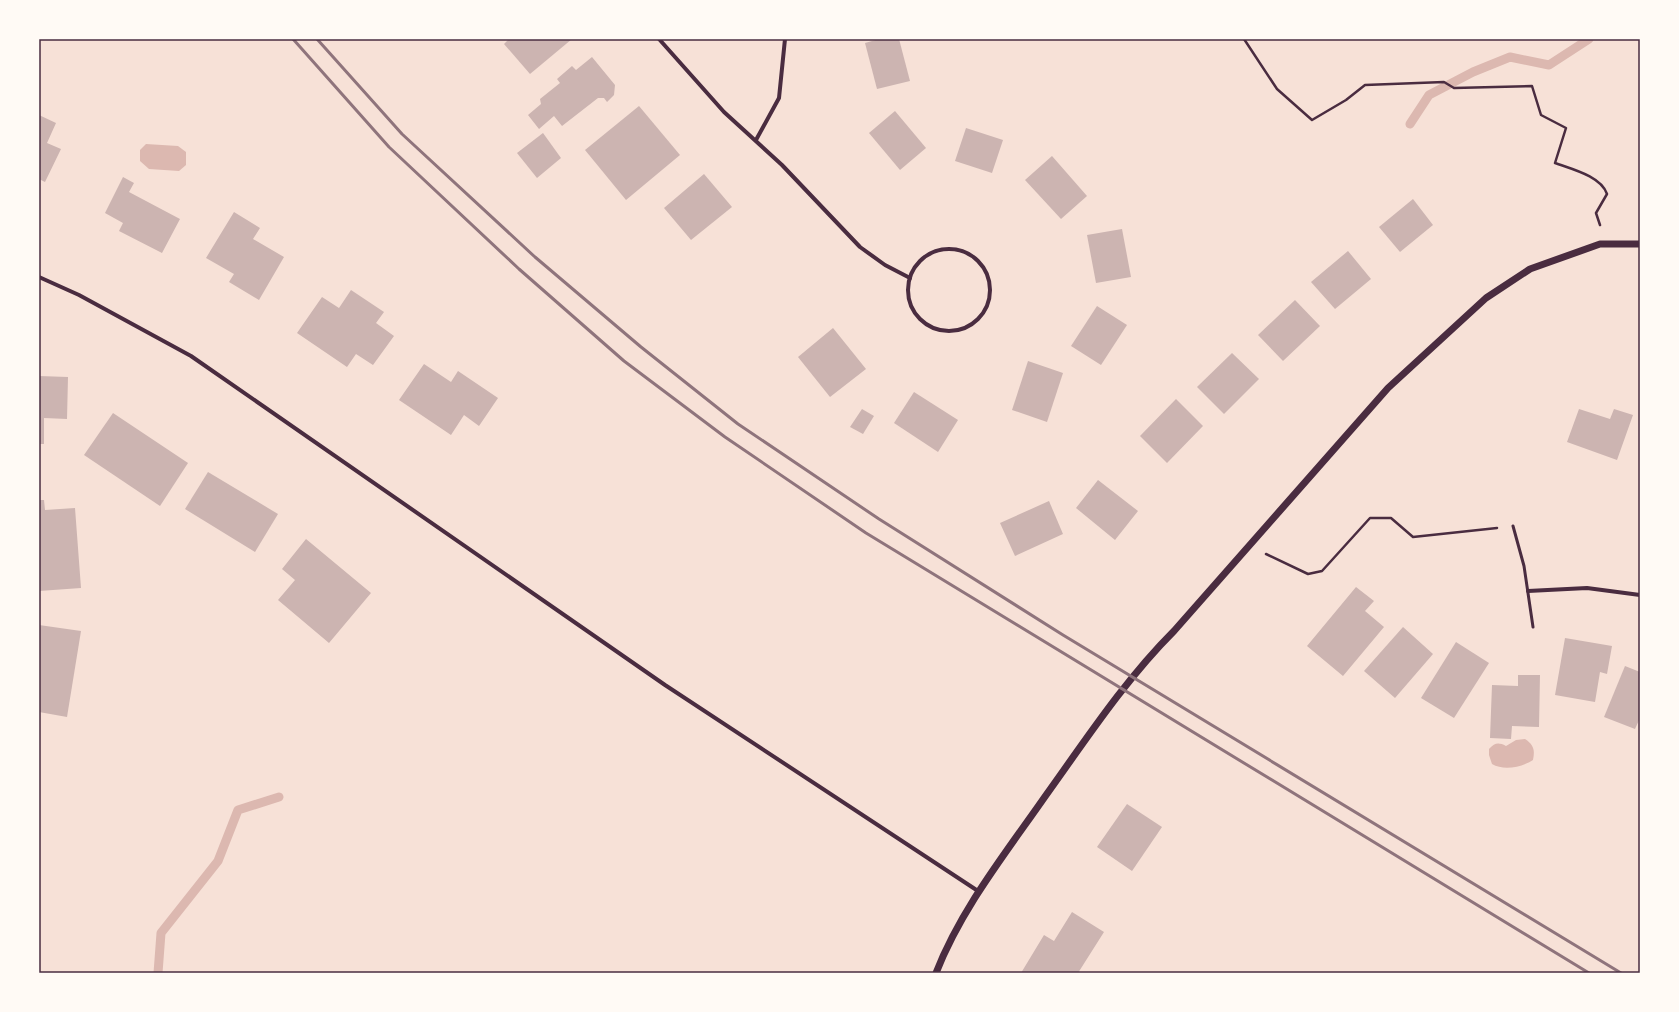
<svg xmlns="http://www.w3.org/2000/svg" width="1679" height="1012" font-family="Raleway,sans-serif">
  <rect width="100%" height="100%" fill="#f7e1d7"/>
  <!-- water -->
  <g fill="#dcb8b0">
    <path d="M146 144 178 146 186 152V165L179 171 149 169 140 161V150Z"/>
    <path d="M1525 739C1534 745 1535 750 1533 760 1522 767 1504 771 1492 764L1489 755V749C1495 743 1498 742 1506 746L1516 740Z"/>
  </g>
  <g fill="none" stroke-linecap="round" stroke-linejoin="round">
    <!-- stream -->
    <g stroke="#dcb8b0" stroke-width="9">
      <path d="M1410 124 1429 95 1473 72 1510 57 1549 65 1589 39"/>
      <path d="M158 973 161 933 218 861 238 810 279 797"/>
    </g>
  </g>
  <!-- building -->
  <g fill="#ccb4b1">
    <path d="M509 39H572L530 74 504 44Z"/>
    <path d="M879 39H899L910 81 877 89 865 43Z"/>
    <path d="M592 57 615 85 614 95 607 102 604 98H598L562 126 554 116 539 129 528 115 541 104 540 99 560 83 557 79 572 66 576 70Z"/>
    <path d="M639 106 680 155 626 200 585 150Z"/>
    <path d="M895 111 926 148 900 170 869 133Z"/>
    <path d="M39 115 56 123 47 143 61 149 45 182 39 179Z"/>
    <path d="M966 128 1003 140 992 173 955 161Z"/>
    <path d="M543 133 561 158 537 178 517 153Z"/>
    <path d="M1052 156 1087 196 1061 219 1025 180Z"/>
    <path d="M704 174 732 207 691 240 664 208Z"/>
    <path d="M123 177 134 183 129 192 180 219 162 253 119 231 123 223 105 213Z"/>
    <path d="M1413 199 1433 225 1400 252 1379 227Z"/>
    <path d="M234 212 260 228 253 239 284 257 259 300 229 282 234 274 206 258Z"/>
    <path d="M1122 229 1131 277 1096 283 1087 235Z"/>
    <path d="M1348 251 1371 279 1335 309 1311 282Z"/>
    <path d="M351 290 384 312 376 323 394 336 373 365 356 354 347 367 297 333 322 297 339 308Z"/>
    <path d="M1295 300 1320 326 1283 361 1258 335Z"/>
    <path d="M1097 306 1127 325 1101 365 1071 346Z"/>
    <path d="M833 328 866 369 830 397 798 357Z"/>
    <path d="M1232 353 1259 379 1224 414 1197 387Z"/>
    <path d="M1028 361 1063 373 1047 422 1012 410Z"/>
    <path d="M424 364 451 382 458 371 498 398 479 426 464 415 451 435 399 400Z"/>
    <path d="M39 376 68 377 67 419 44 418V444H39Z"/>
    <path d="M914 392 958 420 938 452 894 423Z"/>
    <path d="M1176 399 1203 426 1167 463 1140 436Z"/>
    <path d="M862 409 874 416 863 434 850 427Z"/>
    <path d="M1579 409 1610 419 1614 409 1633 415 1617 460 1567 442Z"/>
    <path d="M113 413 188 463 160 506 84 455Z"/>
    <path d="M208 472 278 514 255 552 185 509Z"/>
    <path d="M1098 480 1138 511 1115 540 1076 508Z"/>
    <path d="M39 500H44L45 510 75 508 81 588 39 591Z"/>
    <path d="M1049 501 1063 534 1015 556 1000 523Z"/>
    <path d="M306 539 371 593 329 643 278 600 295 580 282 569Z"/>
    <path d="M1356 587 1374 601 1365 611 1384 627 1343 676 1307 646Z"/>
    <path d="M39 625 81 631 67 717 39 712Z"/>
    <path d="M1403 627 1433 654 1395 698 1364 671Z"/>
    <path d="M1565 638 1612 646 1607 674 1600 672 1595 702 1555 695Z"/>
    <path d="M1456 642 1489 663 1454 718 1421 698Z"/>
    <path d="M1625 666 1640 672V718L1635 729 1604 717Z"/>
    <path d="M1518 675H1540L1539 727 1512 726 1511 739 1490 738 1492 685 1518 686Z"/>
    <path d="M1127 804 1162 827 1132 871 1097 847Z"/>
    <path d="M1072 912 1104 932 1078 973H1021L1044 935 1054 941Z"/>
  </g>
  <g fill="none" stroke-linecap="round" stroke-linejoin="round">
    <!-- path -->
    <g stroke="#4a2c40" stroke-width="2.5">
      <path d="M1244 39 1277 89 1312 120 1346 100 1365 85 1444 82 1454 88 1532 86 1541 115 1566 128 1555 163C1571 169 1601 176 1607 194L1596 213 1600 225"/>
      <path d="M1266 554 1308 574 1322 571 1370 518H1391L1413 537 1497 528"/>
    </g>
    <!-- service -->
    <path stroke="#4a2c40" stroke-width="3" d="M1513 526 1524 566 1533 627"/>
    <!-- minor -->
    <g stroke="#4a2c40" stroke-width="4">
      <path d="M659 39 724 112 782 165 860 247 885 265 910 278"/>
      <path d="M756 140 779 98 785 39"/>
      <circle cx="949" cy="290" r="41"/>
      <path d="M39 277 79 295 191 356 665 685 978 891"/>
      <path d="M1528 591 1587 588 1640 595"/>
    </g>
    <!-- tertiary -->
    <path stroke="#4a2c40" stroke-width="7" d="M936 973C961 909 1005 854 1044 798 1085 741 1124 681 1174 631L1388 388 1486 298 1530 269 1600 244H1640"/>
    <!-- rail -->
    <g stroke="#8f747c" stroke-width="3">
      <path d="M293 39 389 147 519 269 624 361 725 437 866 533 1589 973"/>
      <path d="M317 39 402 134 535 257 641 347 738 424 879 519 1063 635 1621 973"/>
    </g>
  </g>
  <!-- border -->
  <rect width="1679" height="1012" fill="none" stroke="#fffaf5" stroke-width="80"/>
  <rect x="40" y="40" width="1599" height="932" fill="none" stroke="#4a2c40" stroke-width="1.5"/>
</svg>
